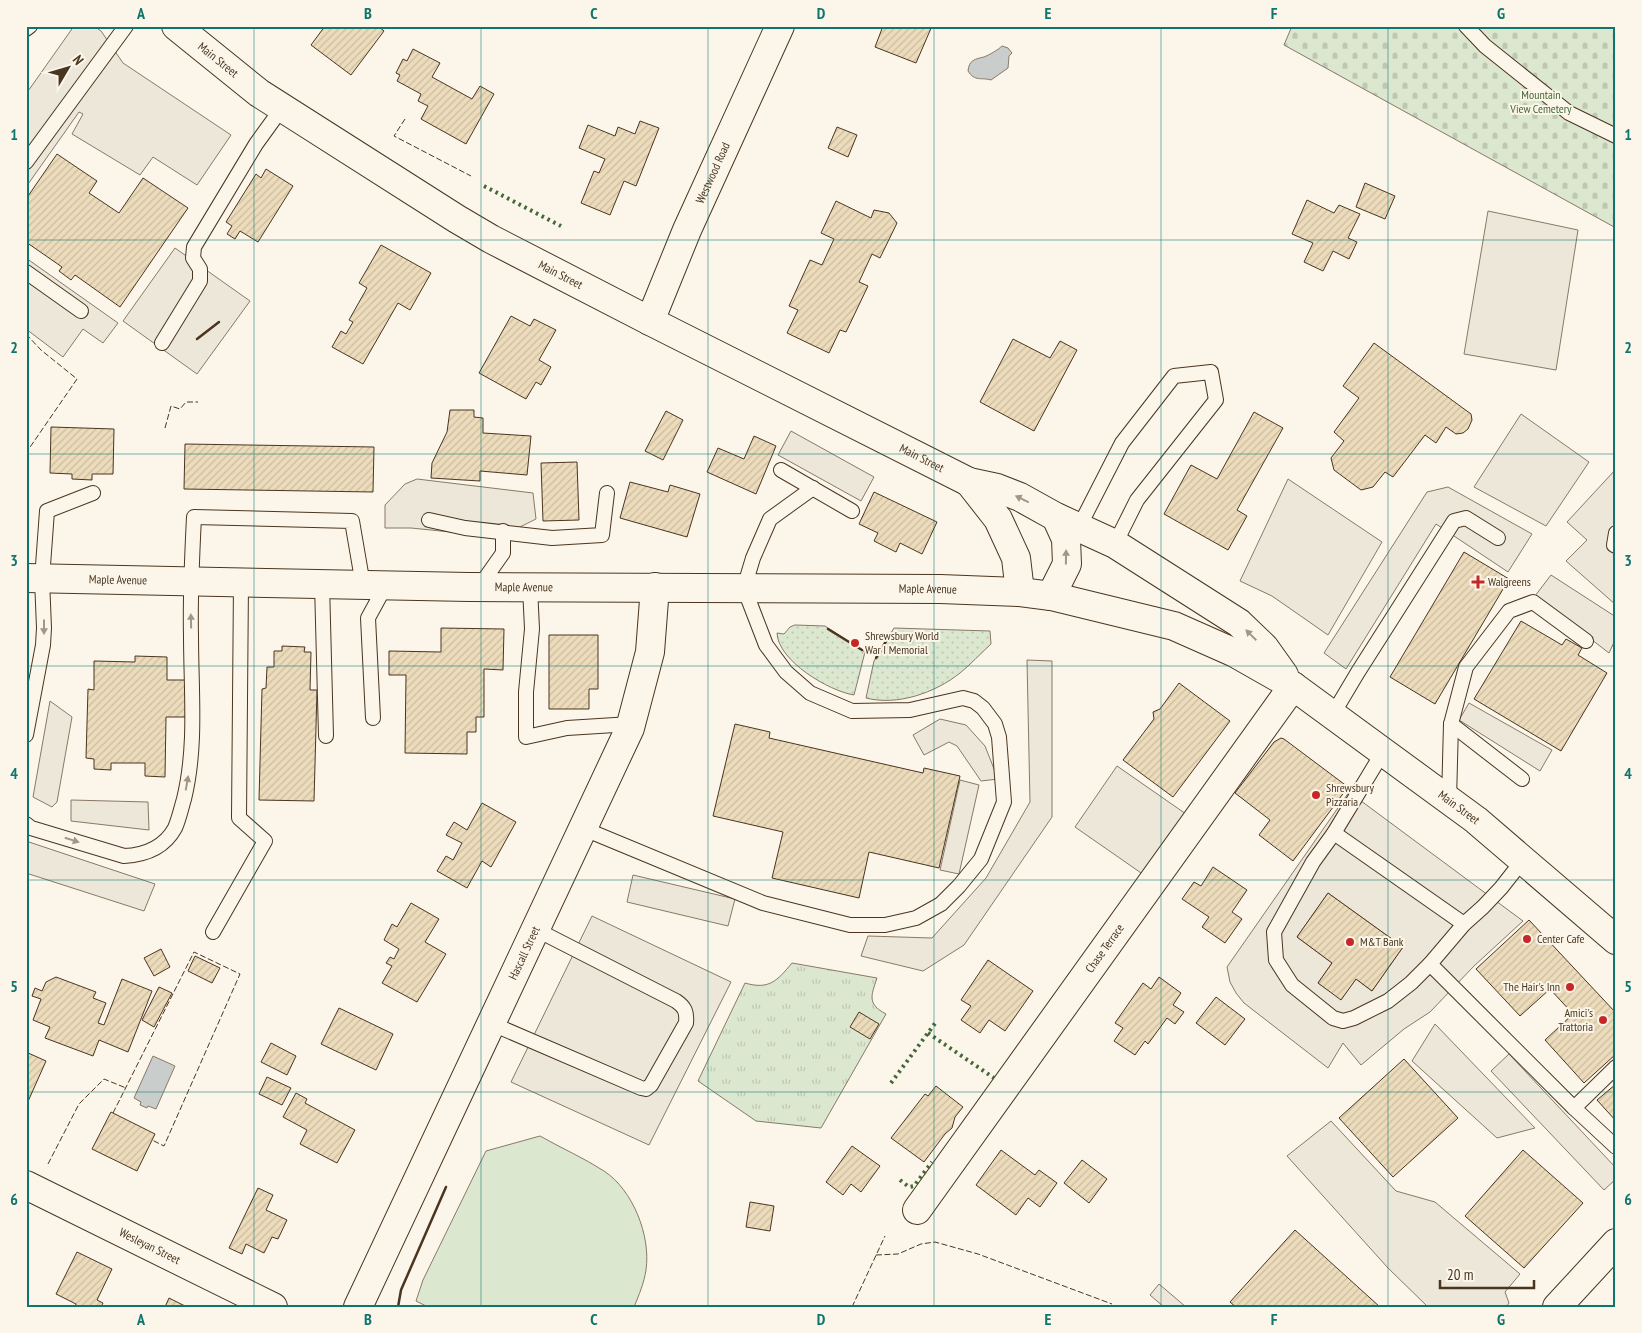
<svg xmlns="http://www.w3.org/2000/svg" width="1642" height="1333" font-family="'PT Sans Narrow',sans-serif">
  <defs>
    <pattern id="grass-dots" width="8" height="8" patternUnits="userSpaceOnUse" patternTransform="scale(1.25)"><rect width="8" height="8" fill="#dce7d0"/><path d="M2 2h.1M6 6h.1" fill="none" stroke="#bec7b2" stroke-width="1.8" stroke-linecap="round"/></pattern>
    <pattern id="cemetery-stones" width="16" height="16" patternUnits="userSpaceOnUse" patternTransform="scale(1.25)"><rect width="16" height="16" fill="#dce7d0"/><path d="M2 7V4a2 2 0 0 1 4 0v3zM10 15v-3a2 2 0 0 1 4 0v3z" fill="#bec7b2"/></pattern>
    <pattern id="park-tufts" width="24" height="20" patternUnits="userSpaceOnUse" patternTransform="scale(1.25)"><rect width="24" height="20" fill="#dce7d0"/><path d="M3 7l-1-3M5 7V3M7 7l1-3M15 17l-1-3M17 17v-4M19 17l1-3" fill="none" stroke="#bec7b2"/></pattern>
    <pattern id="building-hatch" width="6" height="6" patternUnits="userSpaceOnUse" patternTransform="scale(1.25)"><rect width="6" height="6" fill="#ecdcbc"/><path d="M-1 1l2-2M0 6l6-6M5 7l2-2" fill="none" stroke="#ccbda1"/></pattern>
  </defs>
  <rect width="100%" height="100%" fill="#fbf6e9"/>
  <!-- grass -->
  <g fill="url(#grass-dots)" stroke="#887966">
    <path d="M795 625 825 626 865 652 854 695C829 691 778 661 777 633L784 634 790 627Z"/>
    <path d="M894 628 990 631 991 644C980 654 971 664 960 673 935 693 897 706 866 698L874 661Z"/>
  </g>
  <!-- cemetery -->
  <path fill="url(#cemetery-stones)" stroke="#887966" d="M1292 26H1616V228L1284 45Z"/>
  <!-- park -->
  <path fill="url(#park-tufts)" stroke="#887966" d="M792 963 877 978C871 996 867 1004 886 1014L821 1128 756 1121 698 1081 745 983C769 990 777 981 792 963Z"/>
  <!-- pitch -->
  <path fill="#dce7d0" stroke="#887966" d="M540 1136C561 1148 584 1158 604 1171 633 1190 651 1236 646 1270 644 1283 639 1295 634 1307H428L416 1301 423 1280 486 1151Z"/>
  <!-- parking -->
  <g fill="#ede7d9" stroke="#887966" fill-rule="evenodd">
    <path d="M74 26H94L101 31 123 63 231 135 197 185 153 157 140 175 72 134 83 114 79 112 26 187V94Z"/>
    <path d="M1488 211 1578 230 1556 370 1464 354Z"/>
    <path d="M175 248 250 301 197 374 123 321Z"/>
    <path d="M26 258 118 323 103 343 83 329 63 357 26 329Z"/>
    <path d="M1521 414 1589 462 1546 526 1474 487Z"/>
    <path d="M791 431 874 477 861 501 778 455Z"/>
    <path d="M1616 469V605L1566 561 1587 540 1567 522Z"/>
    <path d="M417 479 533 493 536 519 500 537 411 528H385V505L405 484Z"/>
    <path d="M1288 479 1382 542 1328 635 1272 596 1240 581Z"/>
    <path d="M1448 487 1532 534 1508 572 1436 524 1346 669 1324 653 1427 492Z"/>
    <path d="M1551 575 1616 617V638L1609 653 1535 596Z"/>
    <path d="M1027 660 1052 661V817L964 945 923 971 861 956 868 936 932 938 986 878 1030 802Z"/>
    <path d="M50 701 72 717 57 802 52 807 33 797Z"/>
    <path d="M1469 703 1552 750 1540 771 1459 720Z"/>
    <path d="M940 719 966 725 985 746 998 779 981 781 957 746 949 742 924 755 913 735Z"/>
    <path d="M1117 766 1186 814 1144 875 1075 827Z"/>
    <path d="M960 780 979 785 959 874 940 870Z"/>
    <path d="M1349 792 1523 921 1474 966 1430 1012 1404 1029 1361 1065 1343 1043 1328 1068 1244 1003 1236 993 1230 982 1227 967ZM1328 893 1403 947 1372 991 1356 979 1341 999 1318 983 1332 963 1297 937Z"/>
    <path d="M71 800 148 802 149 830 71 821Z"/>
    <path d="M26 841 155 884 144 911 26 873Z"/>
    <path d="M633 875 735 899 728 926 627 902Z"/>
    <path d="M592 916 731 982 649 1145 511 1082Z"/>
    <path d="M1435 1024 1535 1128 1497 1138 1412 1061Z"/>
    <path d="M1509 1054 1616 1168V1179L1604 1190 1491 1071Z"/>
    <path d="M1331 1121 1396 1191 1435 1202 1520 1274 1505 1292 1509 1303 1506 1307H1428L1388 1268 1287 1156Z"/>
    <path d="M1159 1284 1186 1307H1164L1150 1295Z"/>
  </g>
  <!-- water -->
  <g fill="#c9cecd" stroke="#887966">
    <path d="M1002 46 1008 48 1012 53 1009 56 1008 68 991 80C981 77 975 82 968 71 969 60 975 59 984 57 989 55 998 50 1002 46Z"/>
    <path d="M153 1056 175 1066 156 1109 148 1106 147 1108 140 1105 141 1102 134 1098Z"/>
  </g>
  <!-- building -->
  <g fill="url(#building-hatch)" stroke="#4a3520">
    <path d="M325 26H378L384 31 351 75 311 45Z"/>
    <path d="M883 26H932L916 63 875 47Z"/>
    <path d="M413 49 440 63 432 77 472 99 480 86 494 94 466 144 421 119 428 106 418 101 421 94 397 81 400 75 396 73 403 59 407 61Z"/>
    <path d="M640 121 659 128 636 186 624 181 610 215 581 203 594 171 599 173 605 159 579 148 588 125 615 136 618 127 635 134Z"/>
    <path d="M837 127 857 135 848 157 828 148Z"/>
    <path d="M57 154 97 181 89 193 119 213 143 178 188 208 120 307 75 275 71 280 59 271 62 267 26 242V199Z"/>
    <path d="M266 169 293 186 258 242 240 231 235 239 227 234 232 226 226 222 256 174 261 178Z"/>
    <path d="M1365 183 1395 196 1385 219 1356 207Z"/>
    <path d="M1307 200 1334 213 1339 205 1360 214 1348 238 1357 242 1349 259 1333 251 1323 271 1304 262 1313 243 1292 234Z"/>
    <path d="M836 201 871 218 874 210 889 213 897 223 880 258 872 254 859 282 868 286 846 332 840 330 829 353 787 333 798 310 789 306 810 260 822 265 834 239 821 233Z"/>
    <path d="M381 245 431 273 410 310 398 303 363 364 332 347 341 331 346 334 353 322 349 320 367 288 359 283Z"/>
    <path d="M511 316 530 326 534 319 556 330 539 360 551 367 541 385 536 382 526 399 479 373Z"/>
    <path d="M1013 339 1050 358 1060 341 1077 350 1034 431 980 402Z"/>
    <path d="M1374 343 1471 414 1472 420 1468 429 1463 433 1456 434 1446 427 1436 443 1425 435 1393 477 1385 472 1373 487 1361 490 1334 470 1331 458 1344 441 1334 432 1359 398 1343 386Z"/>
    <path d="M450 410H474V417L483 418V433L531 436 527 475 480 471V481L431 478 432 463 447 432Z"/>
    <path d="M666 411 683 420 663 460 645 451Z"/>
    <path d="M1254 412 1283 428 1237 510 1247 516 1228 550 1164 514 1191 465 1217 479Z"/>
    <path d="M51 427 114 429 113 474H92V480L72 479V474L50 473Z"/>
    <path d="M754 436 776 446 756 494 707 472 718 448 744 459Z"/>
    <path d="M185 444 374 447 373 492 184 489Z"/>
    <path d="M577 462 579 520 543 521 541 463Z"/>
    <path d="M630 482 668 492 670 485 700 494 687 537 620 518Z"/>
    <path d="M874 492 937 522 922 554 900 543 896 552 874 541 878 533 859 524Z"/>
    <path d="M1464 552 1509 579 1435 704 1390 677Z"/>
    <path d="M1521 621 1562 645 1566 639 1582 648 1578 655 1607 673 1561 751 1474 699Z"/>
    <path d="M441 628 504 629 503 670 484 669V717H476V732H467V754L405 753 406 675H389V651L441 652Z"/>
    <path d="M549 635H598V689H589V709H549Z"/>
    <path d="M282 646 305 647 304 652H311L310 690H317L314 801 259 800 262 689 266 688 267 667H274V651H282Z"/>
    <path d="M135 656 167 657V680H187L186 717H166L165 777 145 776V763H111V770L94 769V759L86 758 88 689 94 690V661L135 662Z"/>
    <path d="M1179 683 1230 721 1173 797 1123 760 1154 719 1153 712 1160 709Z"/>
    <path d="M735 724 770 732 769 738 923 773 924 768 960 776 939 868 869 852 859 898 772 878 783 832 713 816Z"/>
    <path d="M1281 738 1284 739 1348 787 1293 861 1259 835 1270 820 1235 793 1274 742Z"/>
    <path d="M482 803 516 822 491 867 482 861 467 888 437 871 446 856 453 860 462 843 446 835 454 822 467 830Z"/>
    <path d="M1213 867 1247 890 1232 912 1242 919 1225 943 1202 927 1209 917 1182 899 1194 882 1201 886Z"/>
    <path d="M1328 893 1403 947 1372 991 1356 979 1341 1000 1318 983 1332 963 1297 937Z"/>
    <path d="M411 903 439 919 425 942 446 954 417 1002 382 983 392 966 386 963 390 957 394 959 399 949 384 940 392 924 397 927Z"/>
    <path d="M1529 920 1616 1013V1054L1584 1083 1545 1040 1573 1014 1550 989 1520 1016 1476 969Z"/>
    <path d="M161 949 170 967 154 976 144 958Z"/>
    <path d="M195 956 220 968 212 983 188 971Z"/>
    <path d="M988 960 1033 991 1005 1031 989 1020 980 1033 961 1020 971 1006 961 1000Z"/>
    <path d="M56 977 96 992 93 998 106 1003 98 1023 104 1025 122 979 152 991 128 1052 99 1040 93 1056 45 1038 50 1027 33 1020 41 999 32 996 35 988 42 991 46 982Z"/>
    <path d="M1159 977 1181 993 1173 1005 1184 1012 1175 1024 1167 1018 1148 1044 1145 1041 1135 1055 1114 1041 1123 1028 1115 1023 1143 983 1151 989Z"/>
    <path d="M159 987 172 993 154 1027 142 1020Z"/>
    <path d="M1216 997 1245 1019 1225 1045 1196 1023Z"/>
    <path d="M339 1008 393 1034 376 1070 321 1044Z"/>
    <path d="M859 1012 879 1024 870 1039 850 1027Z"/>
    <path d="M271 1043 296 1056 287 1075 261 1062Z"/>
    <path d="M26 1052 46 1061 26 1106Z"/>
    <path d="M1404 1059 1458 1118 1393 1177 1339 1118Z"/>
    <path d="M267 1077 291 1088 282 1105 259 1094Z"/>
    <path d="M1616 1084V1121L1597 1100Z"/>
    <path d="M936 1086 963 1107 955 1117 952 1128 945 1134 924 1162 891 1138 925 1094 928 1096Z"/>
    <path d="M296 1093 307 1099 305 1103 355 1130 337 1163 300 1144 307 1130 283 1117Z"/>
    <path d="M111 1112 155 1134 137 1171 92 1149Z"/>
    <path d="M852 1146 880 1166 861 1192 851 1184 843 1195 826 1182Z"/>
    <path d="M1001 1150 1035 1175 1039 1170 1057 1183 1040 1207 1028 1198 1016 1215 976 1185Z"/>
    <path d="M1523 1150 1583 1203 1524 1268 1465 1216Z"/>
    <path d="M1082 1160 1107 1179 1089 1203 1064 1183Z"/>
    <path d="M258 1188 273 1195 266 1210 287 1220 278 1239 272 1237 264 1253 246 1244 242 1254 229 1248Z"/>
    <path d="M750 1202 774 1206 770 1231 746 1227Z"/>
    <path d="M1295 1230 1380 1307H1236L1230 1302Z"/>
    <path d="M77 1252 112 1269 97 1300 103 1303 101 1307H75L76 1304 56 1294Z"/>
    <path d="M169 1298 187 1307H165Z"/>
  </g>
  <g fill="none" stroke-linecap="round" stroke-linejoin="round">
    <!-- lane casing -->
    <g stroke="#4a3520" stroke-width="16">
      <g id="lane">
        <path d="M1466 26 1485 46 1569 113 1616 136"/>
        <path d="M26 29 30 26"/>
        <path d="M26 162 126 26"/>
        <path d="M26 272 81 311"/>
        <path d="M162 343 200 281V269L193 258 194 247 256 144 282 108"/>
        <path d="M781 470 852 511"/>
        <path d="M429 520 465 528 552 538 602 535 607 493"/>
        <path d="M1079 527 1122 443 1174 376 1211 372 1216 400 1137 500 1115 544"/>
        <path d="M1616 533 1614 545 1616 546"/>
        <path d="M322 584 326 736"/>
        <path d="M479 587 503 553V531"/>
        <path d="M530 587 532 629 526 692V737L567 728 631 724"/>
        <path d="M1333 714 1358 672 1454 521 1466 518 1498 538"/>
        <path d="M373 718 368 618 386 585"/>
        <path d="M1451 724 1522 779"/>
        <path d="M26 735 43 645 44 628 42 579 47 511 93 493"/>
        <path d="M1383 752 1334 833 1313 862 1274 932 1276 960 1292 985 1333 1018 1343 1021 1354 1018 1388 1001 1411 983 1430 964 1464 924 1483 907 1501 888 1523 860"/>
        <path d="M1449 800 1451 724 1466 667 1509 611 1533 602 1586 641"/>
        <path d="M26 824 31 828 124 856C145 855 164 848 175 828 179 819 181 809 184 799 197 746 191 690 191 636 190 596 192 557 194 517L352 521 363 585"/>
        <path d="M582 828 763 903 850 925H885L916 918 941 904 959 886 981 859 1004 802 999 737 995 724 983 708 974 701 963 698 910 710 852 711 810 693 786 672 766 645 744 588 753 558 770 519 813 488"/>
        <path d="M1334 833 1464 924"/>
        <path d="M213 932 265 841 239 818 241 582"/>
        <path d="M1430 964 1574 1108 1616 1147"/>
        <path d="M490 1023 641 1088 646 1089 651 1085 686 1023C687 1012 685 1007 676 1001L535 929"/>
        <path d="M1574 1108 1616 1067"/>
      </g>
    </g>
    <!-- street casing -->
    <g stroke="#4a3520" stroke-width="30">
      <g id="street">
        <path id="s1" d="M650 321 687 230 780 26"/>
        <path id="s2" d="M26 1185 273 1307"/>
        <path id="s3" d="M917 1210 1293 686"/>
        <path id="s4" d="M358 1307 630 728 650 652 655 587"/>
      </g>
    </g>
    <!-- secondary casing -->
    <g stroke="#4a3520" stroke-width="30">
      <g id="secondary">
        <path id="s5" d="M176 26 259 93 457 219 491 239 650 321 969 482 997 488 1020 497 1056 517 1115 544 1239 623 1264 647 1284 675"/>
        <path d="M969 482 998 519 1016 558 1020 592"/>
        <path id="s6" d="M26 578 469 587 940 589 1020 592 1051 596 1174 626 1235 653 1293 686 1476 820 1616 940"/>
        <path d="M1051 596 1067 564 1066 539 1056 517"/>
      </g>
    </g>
    <!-- primary casing -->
    <g stroke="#4a3520" stroke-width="30">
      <path id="primary" d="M1557 1307 1616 1243"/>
    </g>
    <!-- lane -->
    <use href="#lane" stroke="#fbf6e9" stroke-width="14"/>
    <!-- street -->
    <use href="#street" stroke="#fbf6e9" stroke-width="28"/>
    <!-- secondary -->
    <use href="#secondary" stroke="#fbf6e9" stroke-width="28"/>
    <!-- primary -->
    <use href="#primary" stroke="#fbf6e9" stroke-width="28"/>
    <!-- hedge -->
    <g stroke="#436837" stroke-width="4" stroke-dasharray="2.5 4" stroke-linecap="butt">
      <path d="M484 186 561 226"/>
      <path d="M928 1033 994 1078"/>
      <path d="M891 1083 936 1022"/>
      <path d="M900 1180 909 1187 914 1186 932 1162"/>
    </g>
    <!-- fence -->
    <g stroke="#4a3520" stroke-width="1" stroke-dasharray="6 2.5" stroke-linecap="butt">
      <path d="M405 119 394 136 471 176"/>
      <path d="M26 334 41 350 77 379 26 453"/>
      <path d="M165 428 171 406 180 409 186 402H198"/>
      <path d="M113 1113 194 952 240 974 164 1146 152 1140"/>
      <path d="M48 1164 79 1104 104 1079 126 1088"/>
      <path d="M876 1255 898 1254 921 1244 935 1242 978 1254 1112 1304"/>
      <path d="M852 1307 885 1236"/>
    </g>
    <!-- wall -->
    <g stroke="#4a3520" stroke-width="2.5">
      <path d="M197 339 219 322"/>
      <path d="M828 629 862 650"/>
      <path d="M876 658 891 633"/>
      <path d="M398 1307 401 1290 446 1187"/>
    </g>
  </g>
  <!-- one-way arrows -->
  <defs><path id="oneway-solid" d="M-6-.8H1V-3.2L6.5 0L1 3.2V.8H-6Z" transform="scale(1.25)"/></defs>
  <g fill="#a29684">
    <use href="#oneway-solid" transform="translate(1022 499) rotate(-154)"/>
    <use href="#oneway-solid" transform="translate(1066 557) rotate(-89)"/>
    <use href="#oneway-solid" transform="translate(191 621) rotate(-91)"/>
    <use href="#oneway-solid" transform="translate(44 627) rotate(90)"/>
    <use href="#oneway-solid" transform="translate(1251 635) rotate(-135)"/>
    <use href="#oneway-solid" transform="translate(187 783) rotate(-80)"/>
    <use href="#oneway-solid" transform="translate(72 840) rotate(17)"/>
  </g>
  <!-- grid -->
  <path fill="none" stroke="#0f766e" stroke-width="1" stroke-opacity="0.55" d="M254 26V1307M481 26V1307M708 26V1307M934 26V1307M1161 26V1307M1388 26V1307M26 240H1616M26 454H1616M26 666H1616M26 880H1616M26 1092H1616"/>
  <!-- markers -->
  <g fill="#c62828" stroke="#fbf6e9" stroke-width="2">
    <path d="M1475.5 574.5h5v5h5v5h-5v5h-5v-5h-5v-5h5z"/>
    <circle cx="855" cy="643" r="5"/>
    <circle cx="1316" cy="795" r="5"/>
    <circle cx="1527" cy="939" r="5"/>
    <circle cx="1350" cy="942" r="5"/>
    <circle cx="1570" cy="987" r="5"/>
    <circle cx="1603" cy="1020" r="5"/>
  </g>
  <g text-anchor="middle" stroke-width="4" stroke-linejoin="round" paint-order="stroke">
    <!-- street labels -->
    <g font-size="12" fill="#4a3520" stroke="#fbf6e9">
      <text dy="4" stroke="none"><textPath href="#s5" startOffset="54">Main Street</textPath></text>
      <text dy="4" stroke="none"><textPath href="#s1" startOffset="161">Westwood Road</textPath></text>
      <text dy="4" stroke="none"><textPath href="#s5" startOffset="459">Main Street</textPath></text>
      <text dy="4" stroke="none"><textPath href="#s5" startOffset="864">Main Street</textPath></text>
      <text dy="4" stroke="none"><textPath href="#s6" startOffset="92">Maple Avenue</textPath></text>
      <text dy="4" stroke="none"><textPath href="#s6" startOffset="498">Maple Avenue</textPath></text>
      <text dy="4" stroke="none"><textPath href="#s6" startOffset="902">Maple Avenue</textPath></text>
      <text dy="4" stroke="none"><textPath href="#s6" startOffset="1491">Main Street</textPath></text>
      <text dy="4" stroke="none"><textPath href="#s3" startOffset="322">Chase Terrace</textPath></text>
      <text dy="4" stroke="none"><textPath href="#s4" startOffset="391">Hascall Street</textPath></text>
      <text dy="4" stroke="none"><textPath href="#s2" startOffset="138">Wesleyan Street</textPath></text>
    </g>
    <!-- park labels -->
    <g font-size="12" fill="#436837" stroke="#fbf6e9">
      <text x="1541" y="99">Mountain<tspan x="1541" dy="14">View Cemetery</tspan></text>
    </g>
    <!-- poi labels -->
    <g font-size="12" fill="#4a3520" stroke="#fbf6e9" text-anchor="start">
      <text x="1488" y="586">Walgreens</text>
      <text x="865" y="640">Shrewsbury World<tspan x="865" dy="14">War I Memorial</tspan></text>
      <text x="1326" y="792">Shrewsbury<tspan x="1326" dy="14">Pizzaria</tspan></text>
      <text x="1537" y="943">Center Cafe</text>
      <text x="1360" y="946">M&amp;T Bank</text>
      <text x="1560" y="991" text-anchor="end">The Hair's Inn</text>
      <text x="1593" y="1017" text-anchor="end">Amici's<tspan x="1593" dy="14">Trattoria</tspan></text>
    </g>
  </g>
  <!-- border -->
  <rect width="1642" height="1333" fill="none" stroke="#fbf6e9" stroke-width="55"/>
  <!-- north arrow -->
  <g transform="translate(68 68) rotate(52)" stroke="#fbf6e9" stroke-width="4" paint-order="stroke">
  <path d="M0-4L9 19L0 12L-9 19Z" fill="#4a3520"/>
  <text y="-8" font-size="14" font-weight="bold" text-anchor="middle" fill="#4a3520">N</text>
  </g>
  <!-- scale -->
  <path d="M1440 1280v8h94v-8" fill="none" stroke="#4a3520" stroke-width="2.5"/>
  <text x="1447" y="1280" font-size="15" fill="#4a3520" stroke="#fbf6e9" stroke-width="4" paint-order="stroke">20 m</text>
  <rect x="28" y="28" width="1586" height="1278" fill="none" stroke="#0f766e" stroke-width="2"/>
  <g font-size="16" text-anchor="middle" font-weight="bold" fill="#0f766e">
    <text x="141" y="19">A</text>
    <text x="368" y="19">B</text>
    <text x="594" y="19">C</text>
    <text x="821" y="19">D</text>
    <text x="1048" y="19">E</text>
    <text x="1274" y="19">F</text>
    <text x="1501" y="19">G</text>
    <text x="14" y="140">1</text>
    <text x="1628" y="140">1</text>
    <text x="14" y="353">2</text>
    <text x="1628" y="353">2</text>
    <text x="14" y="566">3</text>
    <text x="1628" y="566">3</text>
    <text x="14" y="779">4</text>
    <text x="1628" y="779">4</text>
    <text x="14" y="992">5</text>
    <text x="1628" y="992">5</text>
    <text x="14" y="1205">6</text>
    <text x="1628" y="1205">6</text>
    <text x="141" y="1325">A</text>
    <text x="368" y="1325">B</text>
    <text x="594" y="1325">C</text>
    <text x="821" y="1325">D</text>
    <text x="1048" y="1325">E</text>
    <text x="1274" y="1325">F</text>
    <text x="1501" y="1325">G</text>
  </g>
</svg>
